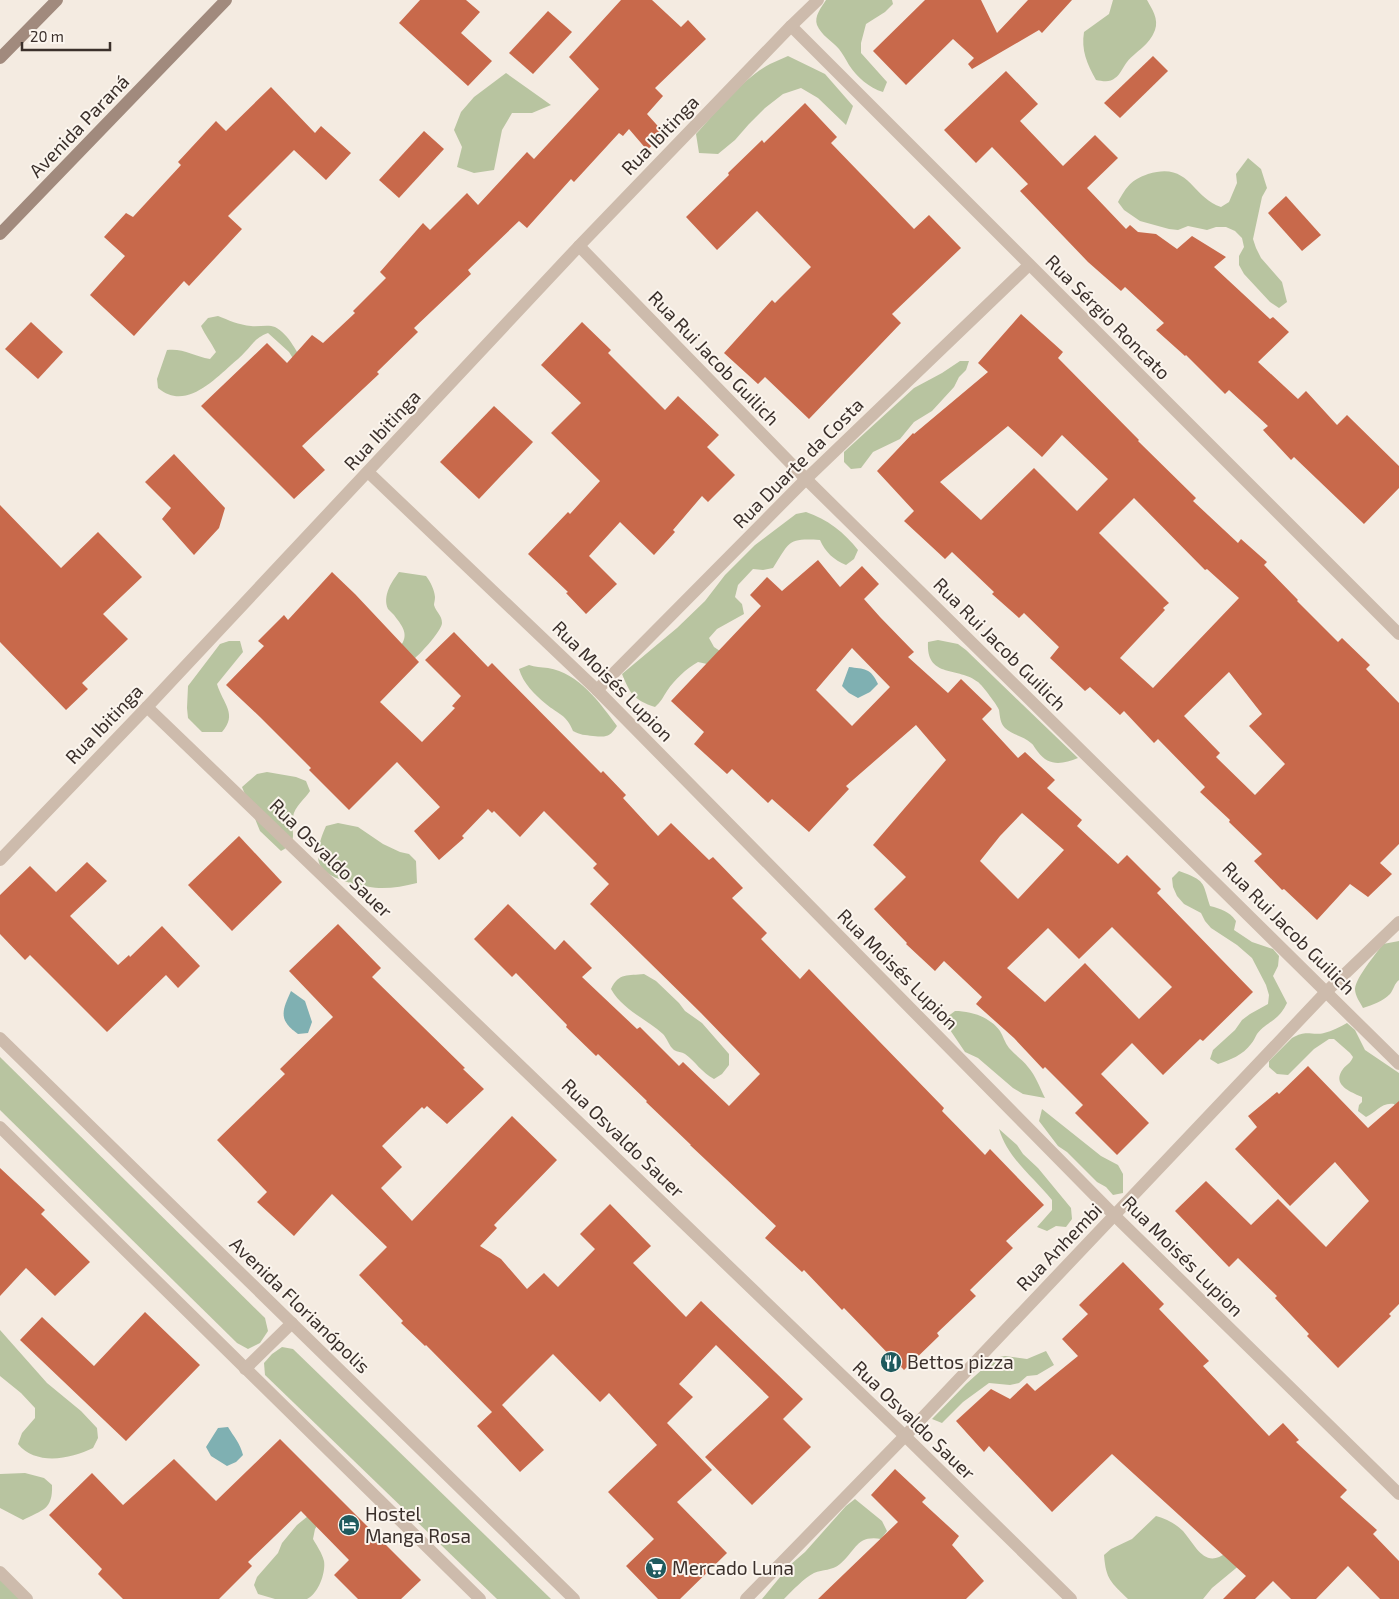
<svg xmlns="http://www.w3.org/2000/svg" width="1399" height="1599" font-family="'Exo 2',sans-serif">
  <rect width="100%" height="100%" fill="#f4ebe1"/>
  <!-- green -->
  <g fill="#b8c4a0">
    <path d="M826 0H892L893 4 885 12 866 24 861 43V53L887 82 883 92C869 88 857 77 849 65 846 60 843 54 839 49 832 41 821 35 817 25 814 16 821 8 826 0Z"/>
    <path d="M1113 0H1147C1152 9 1159 19 1155 30 1149 46 1137 50 1127 62 1123 67 1120 75 1115 78 1110 83 1102 81 1096 80 1087 64 1081 50 1084 32L1109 14Z"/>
    <path d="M788 56 825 74 853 106 846 125 818 98 801 88 783 94 765 108 749 124 735 140 718 154 699 153 696 134C716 112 743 78 770 64 776 61 782 59 788 56Z"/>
    <path d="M506 73 551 105 532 113H512L502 130 494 170 474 173 457 167 462 147 454 130 461 112 474 97Z"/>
    <path d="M1248 158 1261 169 1267 188 1262 197 1253 239 1256 248 1261 258 1282 282 1287 302 1279 308 1270 302 1244 274 1239 265V256L1244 247 1242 238 1235 231 1226 227H1216L1207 230 1188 226 1178 230 1169 229 1140 221 1124 210 1118 202C1127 186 1131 180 1148 174 1190 161 1191 197 1221 207L1229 202 1237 183 1236 174Z"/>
    <path d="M218 316C228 320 239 325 251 326 259 327 268 324 275 327 289 334 298 354 306 368L294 360 289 352 268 333C255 338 254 343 245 352 241 357 235 361 231 365 211 383 184 410 158 388L157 379 167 350C183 348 194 356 210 359L216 352C211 342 205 335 201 326L208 318Z"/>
    <path d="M960 361H969L966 370 959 377 954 387 932 411 914 422 900 439 873 452 861 468 851 469 844 462V452L914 388 942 373Z"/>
    <path d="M806 512C827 519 845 533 858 550L854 559 846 565C834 560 825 552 820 540 787 538 790 542 773 568L763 570 753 569 738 585 735 597 742 604 744 614 717 629 709 638 714 647 723 653 707 664 698 662C686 669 675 679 667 691 663 697 661 702 655 707 634 700 630 694 622 674L677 628 705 601 725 575 755 545 796 514Z"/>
    <path d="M399 572 426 576C431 583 434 589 435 597 435 600 434 603 434 605 436 612 442 615 442 623 442 631 416 659 408 664L398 649C410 636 404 628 394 615 392 613 390 611 388 609 382 596 392 581 399 572Z"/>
    <path d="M938 640 958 644 966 650 1078 758C1063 764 1049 767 1038 752 1035 749 1034 745 1031 743 1024 736 1012 735 1005 728 1000 723 1000 716 999 710 998 706 982 685 978 682 958 666 926 679 928 642Z"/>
    <path d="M229 641H240L243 652 217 684C223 704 238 714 222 732H202L188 718 187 708 188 686 220 644Z"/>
    <path d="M529 665C535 667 541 667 548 668 579 673 600 703 617 726 609 738 606 737 593 736 585 735 580 735 573 731 567 715 558 714 546 704 534 694 523 683 519 669Z"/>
    <path d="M267 772 296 777 306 781 310 791C305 799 294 807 293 817 290 834 300 840 281 851L260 831 242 787 257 774Z"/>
    <path d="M338 823 358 827 383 844 400 852 409 854 416 861 417 883C405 886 394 888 382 888 367 888 329 880 321 867 314 856 321 837 326 826Z"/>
    <path d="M1179 871C1206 881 1202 881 1210 906 1221 909 1229 911 1236 921L1234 930 1252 942 1273 949 1279 956 1278 966 1273 976 1287 1003C1278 1022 1267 1021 1257 1034 1255 1037 1254 1041 1251 1044 1243 1055 1230 1060 1218 1064L1210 1059 1213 1050 1235 1030 1242 1020 1250 1014 1268 1004 1269 995 1266 985 1252 958 1237 945 1211 928 1205 921 1201 913 1184 904 1177 896 1173 887 1172 878Z"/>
    <path d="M1399 941V980C1394 984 1394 989 1390 994 1383 1001 1373 1005 1363 1008 1360 1002 1355 996 1355 989 1356 977 1376 954 1383 944Z"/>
    <path d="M644 974 656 981 679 1003 685 1011 702 1023 729 1054V1065L722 1074 714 1079C701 1072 696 1062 685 1054 682 1052 677 1052 674 1050 669 1046 667 1038 663 1034 645 1018 623 1010 611 989 619 972 628 976 644 974Z"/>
    <path d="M955 1011C971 1011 990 1017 1000 1031 1003 1036 1005 1043 1009 1048 1015 1055 1023 1060 1028 1067 1036 1076 1040 1088 1045 1098L1023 1094 1013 1088 978 1058 965 1052 946 1024 947 1017Z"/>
    <path d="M1347 1023 1355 1030 1365 1050 1399 1073V1112L1394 1104C1381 1102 1376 1113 1366 1117L1358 1111 1359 1105 1362 1102V1097C1351 1092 1331 1085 1343 1069 1346 1065 1351 1063 1353 1057L1350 1053 1334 1039H1329L1314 1049 1288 1075 1277 1074 1269 1067V1061L1292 1038C1307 1029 1311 1036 1324 1033 1332 1031 1340 1027 1347 1023Z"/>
    <path d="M0 1057 265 1318 268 1331 260 1343 248 1349 237 1343 0 1110Z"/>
    <path d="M1042 1109 1101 1156 1118 1165 1123 1174V1193L1113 1195 1106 1187 1097 1182 1067 1152 1058 1146 1039 1121Z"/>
    <path d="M999 1129 1017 1145 1023 1154 1038 1168 1071 1208 1072 1219 1066 1227 1056 1226 1047 1231 1037 1227 1052 1210V1200C1033 1176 1008 1159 999 1129Z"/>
    <path d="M0 1330 47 1383 81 1411 97 1428 98 1438 93 1448C71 1459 36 1466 18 1444L22 1433 35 1418V1408L21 1393 0 1376Z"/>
    <path d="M282 1347 293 1349 551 1599H497L265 1375 264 1363 272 1354Z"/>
    <path d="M1046 1351 1054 1365 1037 1375 1027 1376 1019 1383 1010 1385 989 1383 963 1402 942 1423 932 1419 966 1384 995 1358 1005 1356 1027 1359Z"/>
    <path d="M25 1473 44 1478 52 1485C53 1510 42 1510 23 1520L0 1508V1474Z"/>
    <path d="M855 1499 882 1521 887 1531 881 1539C856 1535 856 1551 840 1564 832 1571 823 1569 814 1573 804 1578 792 1591 784 1599H762L790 1565 805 1552 846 1506Z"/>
    <path d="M313 1512 321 1520 315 1529 313 1539C317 1546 322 1553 324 1561 326 1573 318 1594 307 1599H275L258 1594 254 1585 257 1577 278 1553 282 1543 297 1525Z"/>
    <path d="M1156 1516C1166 1519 1175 1523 1183 1531 1196 1546 1205 1570 1227 1552L1241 1564 1212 1588 1203 1599H1128C1111 1582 1106 1580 1104 1555L1111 1549 1132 1539Z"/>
    <path d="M0 1579 21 1599H0Z"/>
  </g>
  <!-- water -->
  <g fill="#7fb0b2">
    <path d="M849 667C864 669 871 668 878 684L870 692 858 698 849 693 842 686Z"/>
    <path d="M291 991 305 1001 312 1022 308 1033 298 1034C278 1020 282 1011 291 991Z"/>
    <path d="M228 1427C234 1437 240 1443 243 1455L236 1462 227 1466 211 1456 206 1447 218 1428Z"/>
  </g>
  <!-- building -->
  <g fill="#c8694b" fill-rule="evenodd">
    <path d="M420 0H466L480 12 461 33 492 61 468 86 399 23Z"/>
    <path d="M621 0H652L681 27 688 20 706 39 655 88 663 96 647 114 665 134 647 150 629 129 623 136 619 133 574 182 571 179 527 228 519 221 468 270 471 274 414 328 418 332 377 372 379 374 302 446 325 470 294 499 201 406 267 343 287 363 312 335 323 343 355 313 353 311 386 278 380 272 423 223 430 230 467 193 478 205 527 152 534 159 599 89 569 57Z"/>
    <path d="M925 0H981L997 33 1028 0H1072L1042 33 1039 30 972 69 968 64 974 58 953 39 906 85 873 51Z"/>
    <path d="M548 11 572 32 533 74 509 53Z"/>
    <path d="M1153 56 1168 71 1120 118 1104 103Z"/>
    <path d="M1006 71 1038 104 1020 121 1063 166 1095 135 1118 158 1087 188 1126 229 1130 225 1138 232 1156 234 1177 249 1192 236 1226 257 1214 267 1270 319 1273 317 1289 332 1258 362 1298 399 1306 391 1337 425 1347 415 1399 466V488L1364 524 1294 457 1291 460 1263 430 1268 426 1229 390 1225 394 1186 355 1185 356 1156 330 1164 323 1125 287 1121 291 1088 262 1020 191 1028 184 992 147 976 163 944 130Z"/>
    <path d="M271 87 315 133 321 126 351 153 326 180 294 150 228 216 242 229 189 286 184 281 134 336 90 295 125 256 104 237 126 213 133 217 181 165 178 162 216 121 226 131Z"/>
    <path d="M805 103 837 137 831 143 914 229 929 215 961 248 892 314 901 323 809 419 765 377 758 384 724 353 772 300 775 303 811 267 757 211 717 250 686 217 729 175 728 173 762 140 764 143Z"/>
    <path d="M424 131 444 149 399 198 379 180Z"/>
    <path d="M1286 196 1321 235 1302 251 1268 213Z"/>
    <path d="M1021 314 1063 352 1058 358 1139 440 1138 441 1196 498 1193 501 1238 543 1241 539 1267 562 1264 565 1298 600 1297 601 1338 642 1342 638 1370 665 1366 669 1399 703V844L1380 863 1392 874 1368 897 1350 884 1317 920 1284 889 1282 890 1254 861 1262 854 1229 822 1230 820 1200 792 1205 787 1158 739 1154 743 1124 711 1120 715 1090 687 1085 691 1050 658 1059 647 1024 613 1019 618 992 594 994 592 952 552 945 559 904 521 914 511 877 471 913 433 914 434 988 372 978 363ZM1008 426 1042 457 1062 435 1108 479 1077 511 1034 468 981 520 940 482ZM1134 498 1205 570 1207 569 1239 598 1153 688 1120 658 1165 610 1163 608 1169 603 1099 533ZM1229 672 1262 714 1249 726 1285 764 1255 795 1216 757 1220 753 1184 716Z"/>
    <path d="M31 322 63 352 38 379 5 349Z"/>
    <path d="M582 322 611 350 608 353 665 410 678 396 719 435 707 447 735 475 708 502 702 496 673 530 675 532 654 555 620 522 589 556 617 584 586 614 566 593 568 592 528 554 568 512 570 514 600 481 551 433 581 403 541 365Z"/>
    <path d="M494 406 533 442 479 499 440 462Z"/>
    <path d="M174 454 225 508 219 528 194 555 162 519 171 508 145 482Z"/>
    <path d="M0 505 61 568 98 532 142 577 103 614 128 639 82 683 88 689 66 710 0 642Z"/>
    <path d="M818 560 840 587 862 566 879 584 864 599 880 617 914 652 908 657 948 693 961 679 992 709 982 719 1018 758 1025 752 1055 780 1047 788 1082 820 1077 826 1118 864 1127 855 1161 889 1157 893 1253 992 1203 1041 1200 1039 1163 1075 1132 1043 1101 1074 1149 1123 1117 1155 1075 1113 1083 1105 1045 1067 1043 1069 1014 1038 976 1004 982 997 944 961 935 971 906 944 907 943 874 909 906 877 873 845 946 760 916 725 846 786 849 789 809 832 772 799 768 803 732 769 727 774 694 744 704 732 671 701 761 606 750 595 767 577 782 591ZM852 648 890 687 852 726 816 690ZM1022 813 1064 850 1018 899 980 861 1000 836ZM1112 927 1172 987 1139 1019 1085 963 1045 1002 1007 968 1048 928 1079 959Z"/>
    <path d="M332 572 355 594 419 662 380 702 422 742 455 708 452 706 461 696 425 660 454 632 488 667 492 663 601 773 603 771 626 795 623 798 658 836 671 823 709 860 713 857 743 888 732 898 767 933 761 939 800 979 809 969 944 1108 942 1111 985 1155 990 1149 1044 1205 1006 1241 1013 1248 970 1290 976 1296 937 1333 939 1336 904 1370 844 1308 842 1310 804 1270 802 1272 765 1238 776 1226 690 1145H691L646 1102 647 1101 598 1054 596 1056 566 1027 567 1025 516 973 512 977 474 939 508 904 555 950 564 940 592 968 582 977 637 1029 640 1027 679 1066 683 1062 729 1106 760 1074 701 1013 590 904 609 884 593 868 597 864 544 811 520 837 494 811 492 813 488 809 462 836 464 838 439 860 414 831 440 807 397 762 349 810 309 770 311 768 260 717 226 685 264 646 258 641 284 615 288 620Z"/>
    <path d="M239 836 282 882 232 931 188 885Z"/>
    <path d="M87 862 107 881 70 916 118 965 129 955 130 957 162 926 200 966 178 988 166 975 107 1032 30 955 25 960 0 934V895L30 866 56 892Z"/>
    <path d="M338 924 381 968 372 977 465 1068 463 1069 484 1089 447 1124 427 1106 424 1109 422 1107 382 1146 402 1167 381 1188 412 1221 512 1116 557 1160 494 1225 497 1228 480 1246 501 1259 527 1289 544 1273 558 1287 595 1249 580 1234 610 1204 651 1246 633 1263 686 1317 701 1301 803 1399 783 1419 811 1447 752 1505 705 1457 769 1397 716 1345 679 1384 693 1397 667 1423 712 1470 677 1502 727 1553 680 1599H658L626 1566 654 1539 608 1492 657 1445 609 1393 600 1402 553 1354 502 1405 544 1450 520 1472 477 1426 492 1412 426 1345 425 1346 401 1323 403 1321 359 1275 387 1247 332 1194 294 1236 257 1202 267 1192 217 1140 285 1074 280 1069 333 1017 289 971Z"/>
    <path d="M1308 1066 1368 1128 1399 1101V1304L1389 1314 1391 1316 1338 1368 1307 1336 1309 1334 1275 1298 1277 1296 1238 1258 1229 1267 1175 1211 1206 1181 1251 1225 1278 1199 1326 1247 1369 1201 1335 1162 1290 1206 1235 1149 1257 1127 1248 1116 1277 1092 1279 1094Z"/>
    <path d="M0 1168 45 1210 41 1214 90 1262 55 1296 26 1268 0 1296Z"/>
    <path d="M1123 1262 1164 1304 1159 1309 1209 1361 1203 1366 1269 1436 1283 1423 1299 1440 1296 1442 1347 1490 1340 1497 1377 1530 1373 1534 1399 1561V1599H1380L1348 1566 1316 1599H1291L1273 1581 1255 1599H1223L1246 1576 1112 1454 1052 1512 989 1446 984 1452 956 1421 991 1389 1010 1399 1027 1383 1035 1391 1078 1356 1062 1339 1088 1314 1079 1305Z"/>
    <path d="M145 1312 200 1365 126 1441 20 1340 42 1317 94 1366Z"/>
    <path d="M280 1439 421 1580 401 1599H358L334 1575 349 1560 301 1511 248 1562 252 1566 219 1599H123L98 1574 102 1569 49 1515 92 1473 123 1505 174 1459 216 1501Z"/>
    <path d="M895 1469 926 1498 922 1502 959 1536 952 1545 984 1581 966 1599H818L898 1522 871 1495Z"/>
  </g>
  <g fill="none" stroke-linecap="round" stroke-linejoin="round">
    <!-- minor -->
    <g stroke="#cdbbac" stroke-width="12">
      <path d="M791 26 1399 634"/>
      <path d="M579 246 806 479 1399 1064"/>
      <path d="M368 472 597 690 1115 1216 1399 1494"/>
      <path d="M597 690 806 479 1029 265"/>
      <path d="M147 707 905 1436 1071 1599"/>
      <path d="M0 860 147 707 579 246 791 26 818 0"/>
      <path d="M0 1572 27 1599"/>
      <path d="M746 1599 905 1436 1327 991 1399 922"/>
    </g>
    <!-- tertiary -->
    <g stroke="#cdbbac" stroke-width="12">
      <path d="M0 1038 574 1599"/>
      <path d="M0 1127 480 1599"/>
      <path d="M245 1369 292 1323"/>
    </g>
    <!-- secondary -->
    <g stroke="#a18a7d" stroke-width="12">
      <path d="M0 58 57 0"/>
      <path d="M0 234 226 0"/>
    </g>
  </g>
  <!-- icons -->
  <defs>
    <g id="restaurant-disc" transform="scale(1.125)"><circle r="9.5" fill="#1f5a5e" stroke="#fbf5ee"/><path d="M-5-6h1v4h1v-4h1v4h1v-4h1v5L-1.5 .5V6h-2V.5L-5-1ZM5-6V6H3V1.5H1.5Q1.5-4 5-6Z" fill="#fff"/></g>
    <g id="hotel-disc" transform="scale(1.125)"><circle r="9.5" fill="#1f5a5e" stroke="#fbf5ee"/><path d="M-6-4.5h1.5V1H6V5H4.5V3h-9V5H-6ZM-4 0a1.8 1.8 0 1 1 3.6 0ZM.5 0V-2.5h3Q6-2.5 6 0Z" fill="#fff"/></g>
    <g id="supermarket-disc" transform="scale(1.125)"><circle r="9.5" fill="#1f5a5e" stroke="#fbf5ee"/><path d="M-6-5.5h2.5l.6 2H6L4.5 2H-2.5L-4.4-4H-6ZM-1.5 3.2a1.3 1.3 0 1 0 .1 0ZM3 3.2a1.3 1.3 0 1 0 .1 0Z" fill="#fff"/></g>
  </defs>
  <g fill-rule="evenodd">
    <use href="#restaurant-disc" x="891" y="1362"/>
    <use href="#hotel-disc" x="349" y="1525"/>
    <use href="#supermarket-disc" x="656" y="1568"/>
  </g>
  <g text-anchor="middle" stroke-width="4" stroke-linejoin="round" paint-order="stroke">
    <!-- street labels -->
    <g font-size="19" fill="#3b302b" stroke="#fbf5ee">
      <text transform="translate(79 126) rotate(-46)" y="7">Avenida Paraná</text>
      <text transform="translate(660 135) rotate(-46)" y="7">Rua Ibitinga</text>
      <text transform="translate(1108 317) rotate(45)" y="7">Rua Sérgio Roncato</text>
      <text transform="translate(714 358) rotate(46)" y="7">Rua Rui Jacob Guilich</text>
      <text transform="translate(382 430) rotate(-47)" y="7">Rua Ibitinga</text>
      <text transform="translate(798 463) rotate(-45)" y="7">Rua Duarte da Costa</text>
      <text transform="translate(1000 644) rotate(45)" y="7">Rua Rui Jacob Guilich</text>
      <text transform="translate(613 681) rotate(45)" y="7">Rua Moisés Lupion</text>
      <text transform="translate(104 724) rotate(-46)" y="7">Rua Ibitinga</text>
      <text transform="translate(331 858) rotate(44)" y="7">Rua Osvaldo Sauer</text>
      <text transform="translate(1289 928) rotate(45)" y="7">Rua Rui Jacob Guilich</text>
      <text transform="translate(898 969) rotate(45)" y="7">Rua Moisés Lupion</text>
      <text transform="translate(623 1138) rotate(44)" y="7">Rua Osvaldo Sauer</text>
      <text transform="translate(1059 1247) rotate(-46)" y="7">Rua Anhembi</text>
      <text transform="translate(1183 1256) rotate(45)" y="7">Rua Moisés Lupion</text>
      <text transform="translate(300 1305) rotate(44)" y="7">Avenida Florianópolis</text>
      <text transform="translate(914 1420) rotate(44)" y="7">Rua Osvaldo Sauer</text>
    </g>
    <!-- poi labels -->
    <g font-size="19" fill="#3b302b" stroke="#fbf5ee" text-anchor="start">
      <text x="907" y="1369">Bettos pizza</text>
      <text x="365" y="1521">Hostel<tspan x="365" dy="22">Manga Rosa</tspan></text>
      <text x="672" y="1575">Mercado Luna</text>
    </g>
  </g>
  <!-- scale -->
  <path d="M22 42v8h88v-8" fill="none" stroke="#3b302b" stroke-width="2.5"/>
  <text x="30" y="42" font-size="15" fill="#3b302b" stroke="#fbf5ee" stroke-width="4" paint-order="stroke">20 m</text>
</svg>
